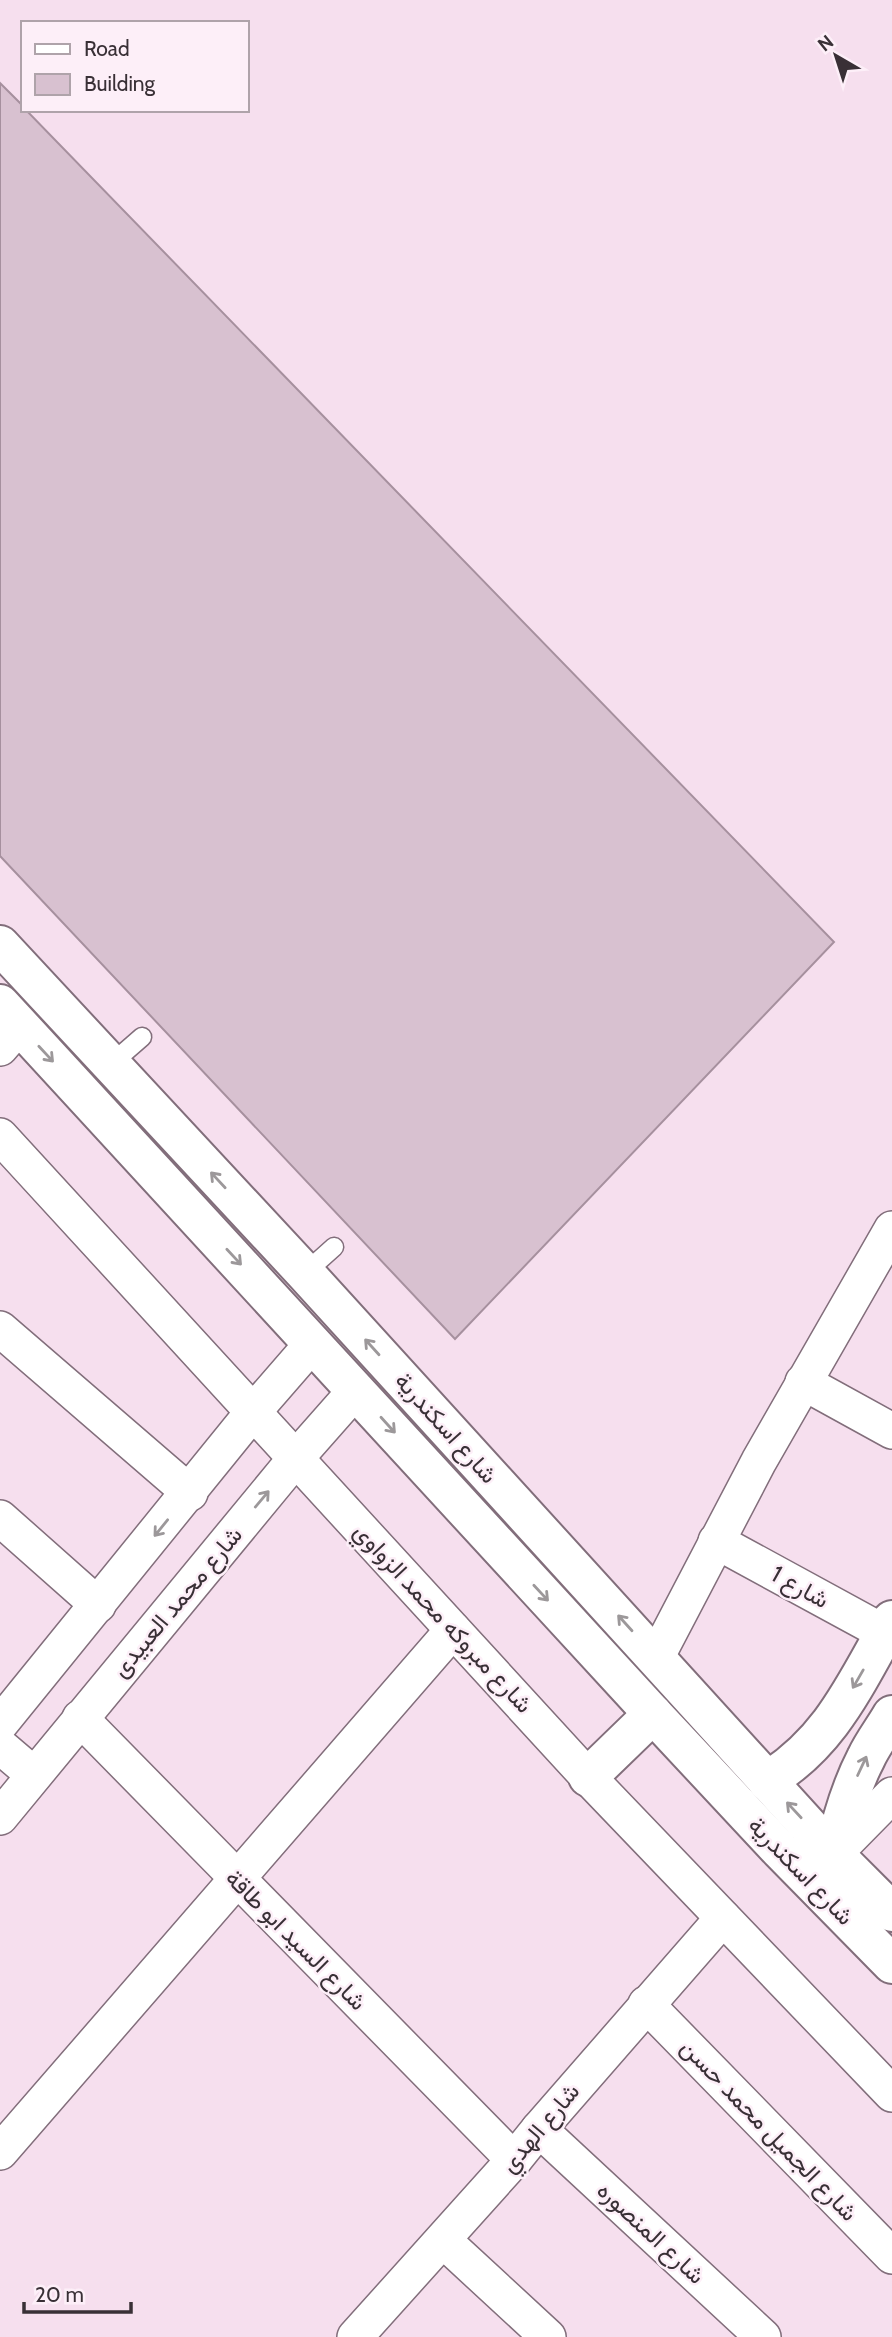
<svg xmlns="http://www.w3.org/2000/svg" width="892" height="2337" font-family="Cabin,Vazirmatn,sans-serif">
  <rect width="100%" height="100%" fill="#f6dfee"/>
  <!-- building -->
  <path fill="#d8c1d0" stroke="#a6909e" stroke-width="2" d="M0 83 23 106V110H26L834 942 455 1339 0 856Z"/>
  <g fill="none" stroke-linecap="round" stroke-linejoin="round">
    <!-- service casing -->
    <g stroke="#826e7b" stroke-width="21">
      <g id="service">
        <path d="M111 1064 142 1037"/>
        <path d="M305 1273 334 1247"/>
      </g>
    </g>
    <!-- minor casing -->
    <g stroke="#826e7b" stroke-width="38">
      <g id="minor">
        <path d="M0 1048 20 1025"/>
        <path d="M0 1136 588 1777 892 2094"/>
        <path d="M0 1329 190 1493"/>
        <path d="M803 1382 892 1431"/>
        <path d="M0 1518 98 1605"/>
        <path d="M716 1541 885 1633"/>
        <path d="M656 1658 759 1461 892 1229"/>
        <path d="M80 1718 514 2160"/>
        <path d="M0 1724 253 1412 313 1343"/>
        <path d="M0 1746 34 1775"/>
        <path d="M0 1817 296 1458 356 1390"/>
        <path d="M834 1854 892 1795"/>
        <path d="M646 2004 892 2256"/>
        <path d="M539 2129 763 2337"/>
        <path d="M0 2152 453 1630"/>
        <path d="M443 2240 548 2337"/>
        <path d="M355 2337 514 2160 539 2129 723 1918"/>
      </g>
    </g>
    <!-- tertiary casing -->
    <g stroke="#826e7b" stroke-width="42">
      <g id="tertiary">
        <path d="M0 945 305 1273 834 1854 892 1912"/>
        <path d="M0 1004 653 1714 780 1850 892 1964"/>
        <path d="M588 1777 653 1714"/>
        <path d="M767 1781C832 1741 855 1684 892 1620"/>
        <path d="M834 1854C841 1820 850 1789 866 1758 873 1743 884 1729 892 1715"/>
      </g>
    </g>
    <!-- service -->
    <use href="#service" stroke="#fff" stroke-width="18"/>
    <!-- minor -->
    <use href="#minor" stroke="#fff" stroke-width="35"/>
    <!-- tertiary -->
    <use href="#tertiary" stroke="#fff" stroke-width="38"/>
  </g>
  <!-- one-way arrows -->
  <defs><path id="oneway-shaft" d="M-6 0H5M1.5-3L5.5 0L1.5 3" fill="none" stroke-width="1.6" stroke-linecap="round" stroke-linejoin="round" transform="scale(1.75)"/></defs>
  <g stroke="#9c989a">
    <use href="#oneway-shaft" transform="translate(46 1054) rotate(47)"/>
    <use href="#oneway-shaft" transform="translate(218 1180) rotate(-133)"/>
    <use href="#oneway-shaft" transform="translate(234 1257) rotate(47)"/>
    <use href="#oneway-shaft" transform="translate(372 1347) rotate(-132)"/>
    <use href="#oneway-shaft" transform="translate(388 1425) rotate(48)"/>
    <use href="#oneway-shaft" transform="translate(262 1499) rotate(-50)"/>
    <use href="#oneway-shaft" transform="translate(161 1528) rotate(129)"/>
    <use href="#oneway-shaft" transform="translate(541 1593) rotate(47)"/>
    <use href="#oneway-shaft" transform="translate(625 1623) rotate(-132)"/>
    <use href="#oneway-shaft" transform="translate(858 1679) rotate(120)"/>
    <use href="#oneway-shaft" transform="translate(862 1766) rotate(-65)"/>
    <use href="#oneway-shaft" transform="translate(794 1810) rotate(-133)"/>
  </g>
  <g text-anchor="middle" stroke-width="5" stroke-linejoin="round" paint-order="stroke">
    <!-- street labels -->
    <g font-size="24" fill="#393036" stroke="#fdeff8">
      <text transform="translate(446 1428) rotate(48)" y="8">شارع اسكندرية</text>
      <text transform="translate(800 1587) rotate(29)" y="8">شارع 1</text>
      <text transform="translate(177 1602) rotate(-50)" y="8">شارع محمد العبيدى</text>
      <text transform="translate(443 1618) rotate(47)" y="8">شارع مبروكه محمد الزواوي</text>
      <text transform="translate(801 1871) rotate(46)" y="8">شارع اسكندرية</text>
      <text transform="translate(296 1940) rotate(45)" y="8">شارع السيد ابو طاقة</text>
      <text transform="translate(540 2128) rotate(-50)" y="8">شارع الهدي</text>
      <text transform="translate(769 2130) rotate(46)" y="8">شارع الجميل محمد حسن</text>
      <text transform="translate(651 2233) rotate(43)" y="8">شارع المنصوره</text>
    </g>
  </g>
  <!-- legend -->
  <rect x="21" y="21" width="228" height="91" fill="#fdeff8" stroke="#afa3aa" stroke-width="2"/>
  <rect x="35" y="44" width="35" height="10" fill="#ffffff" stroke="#afa3aa" stroke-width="2"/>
  <text x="84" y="56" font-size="21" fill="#393036">Road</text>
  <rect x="35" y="74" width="35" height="21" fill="#d8c1d0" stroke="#afa3aa" stroke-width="2"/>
  <text x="84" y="91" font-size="21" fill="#393036">Building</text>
  <!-- north arrow -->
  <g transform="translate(836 56) rotate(321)" stroke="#fdeff8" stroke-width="5" paint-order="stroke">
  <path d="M0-5L12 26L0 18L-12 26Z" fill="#393036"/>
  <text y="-10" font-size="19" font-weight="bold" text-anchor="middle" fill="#393036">N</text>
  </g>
  <!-- scale -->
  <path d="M24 2302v10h107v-10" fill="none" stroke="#393036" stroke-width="3.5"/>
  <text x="35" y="2302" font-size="21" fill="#393036" stroke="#fdeff8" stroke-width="5" paint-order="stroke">20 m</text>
</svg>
